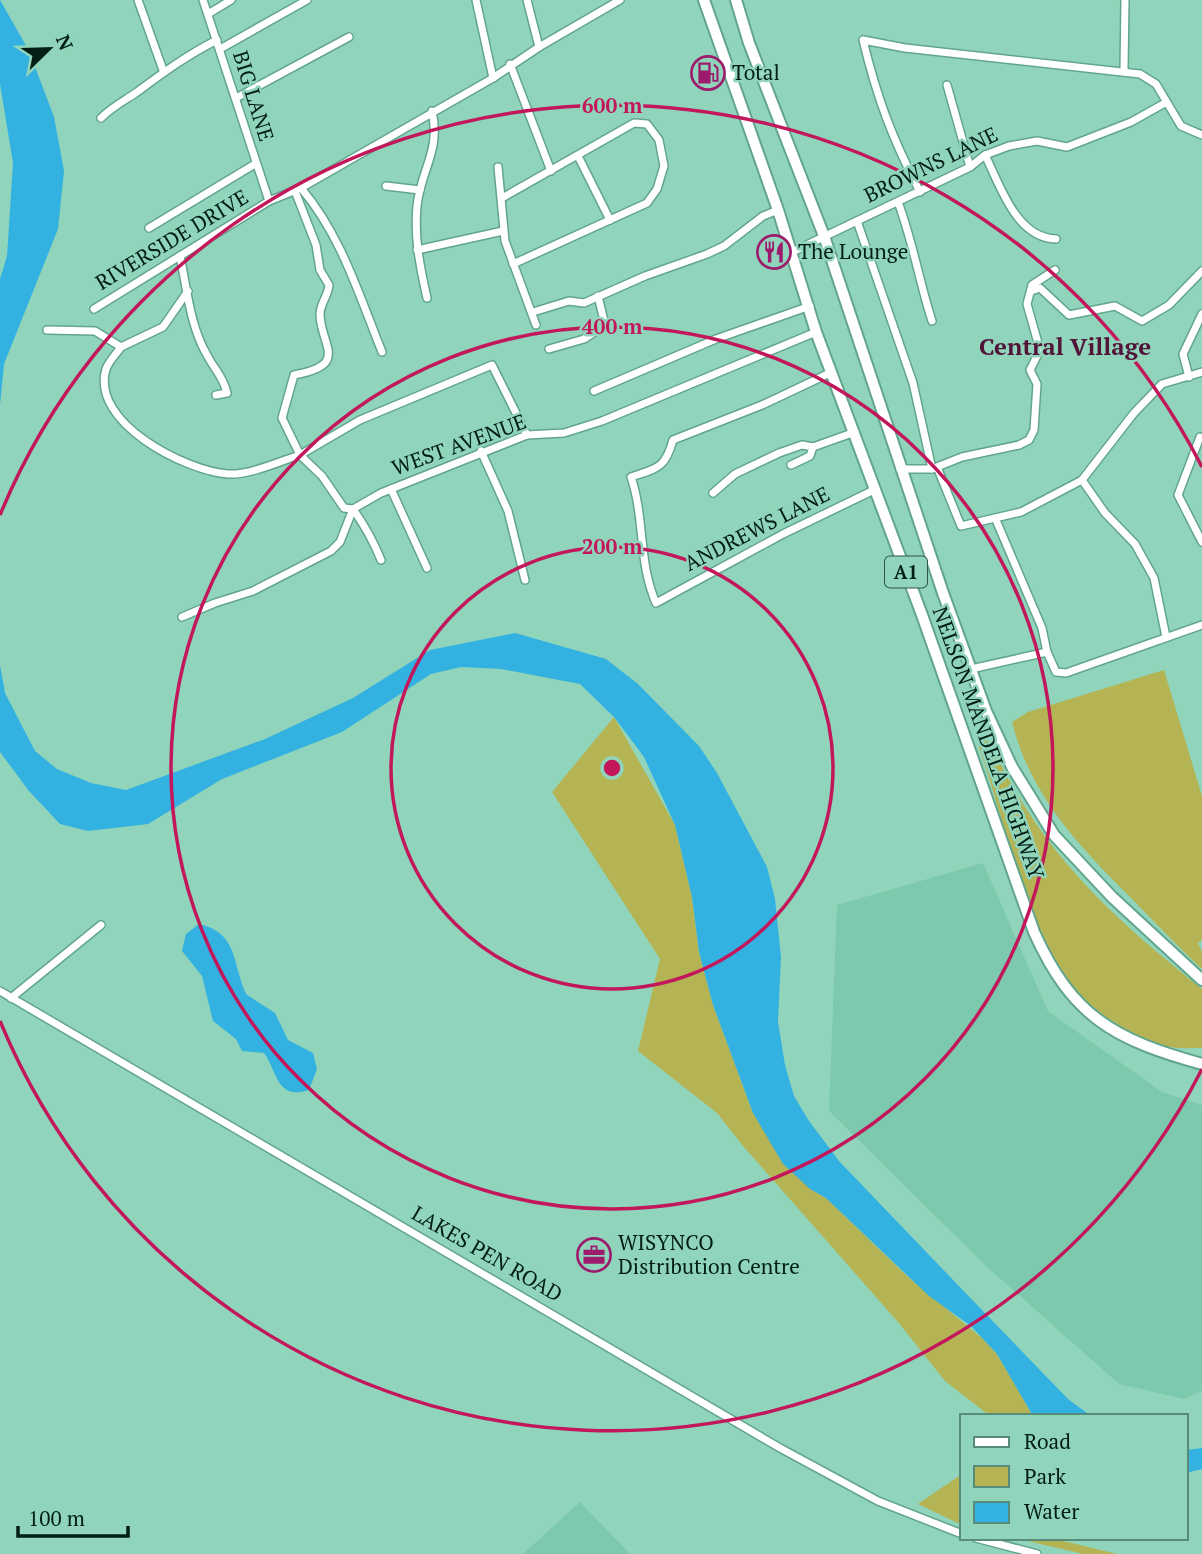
<svg xmlns="http://www.w3.org/2000/svg" width="1202" height="1554" font-family="'PT Serif',serif">
  <rect width="100%" height="100%" fill="#90d5bb"/>
  <!-- built -->
  <g fill="#7dc9ad">
    <path d="M983 863 1048 1011 1162 1092 1202 1105V1391L1184 1399 1119 1384 986 1266 829 1111 837 905Z"/>
    <path d="M580 1502 630 1554H523Z"/>
  </g>
  <!-- green -->
  <g fill="#b5b455">
    <path d="M1164 670 1202 796V940L1198 943 1202 952V969C1177 946 1154 921 1130 897 1079 846 1030 795 1012 722L1028 712Z"/>
    <path d="M614 717 675 825 692 897 699 952 713 1005 753 1113 810 1189 826 1198 907 1276 983 1339 997 1354 1033 1416H990L945 1381 898 1322 743 1146 717 1113 638 1051 660 959 552 792Z"/>
    <path d="M981 739 990 742C1040 852 1110 915 1202 989V1048C1190 1048 1176 1049 1165 1046 1140 1040 1095 1013 1078 994 1034 947 1001 811 979 747Z"/>
    <path d="M962 1474V1525L918 1504Z"/>
    <path d="M1015 1538H1051L1117 1554H1083Z"/>
  </g>
  <!-- water -->
  <g fill="#33b1e1">
    <path d="M0 0 29 51 54 117 64 171 58 229 4 364 0 405V279L7 256 13 163 0 84Z"/>
    <path d="M515 633 606 659 638 684 699 746 717 773 767 867 775 899 781 957 778 1022 785 1065 794 1096 809 1121 839 1161 955 1282 1068 1399 1091 1416H1033L997 1354 971 1326 929 1296 826 1198 810 1189 783 1164 753 1113 713 1005 699 952 692 897 675 825 644 757 614 717 580 684 501 669 461 667 431 674 342 732 222 779 148 824 88 831 60 824 29 791 0 752V665L5 693 35 751 57 769 91 783 126 790 265 739 353 698 430 650Z"/>
    <path d="M199 924C240 933 232 967 247 995L275 1013 288 1040 313 1053 317 1069 309 1090C276 1101 277 1070 264 1053L242 1051 236 1039 213 1021 202 976 182 951 186 934Z"/>
    <path d="M1202 1448V1469L1186 1473V1450Z"/>
  </g>
  <g fill="none" stroke-linecap="round" stroke-linejoin="round">
    <!-- minor casing -->
    <g stroke="#62a58d" stroke-width="10">
      <g id="minor">
        <path d="M138 0 163 70"/>
        <path d="M203 0 269 201"/>
        <path d="M476 0 493 78"/>
        <path d="M527 0 539 47"/>
        <path d="M208 14 231 0"/>
        <path d="M220 49 307 0"/>
        <path d="M510 64 551 171"/>
        <path d="M1124 70 1125 0"/>
        <path d="M947 85 970 167"/>
        <path d="M236 98 349 37"/>
        <path d="M101 118C112 107 124 101 137 92 163 73 187 55 217 40"/>
        <path d="M985 155C1000 185 1016 238 1056 239"/>
        <path d="M578 156 610 220"/>
        <path d="M498 167 505 241 536 325"/>
        <path d="M386 186 420 190"/>
        <path d="M301 188C341 235 359 295 382 352"/>
        <path d="M295 191 316 245 320 270 329 285C328 297 320 303 320 315 321 346 350 365 294 375L282 418 300 455 360 420 492 365 527 435"/>
        <path d="M920 192C892 138 877 98 863 40L905 48 1140 74 1156 84 1181 126 1202 135"/>
        <path d="M502 198 634 123 647 124 659 140 664 166 657 189 647 203 513 264"/>
        <path d="M898 202C913 242 919 281 932 321"/>
        <path d="M857 221 913 383 932 469"/>
        <path d="M149 228 255 164"/>
        <path d="M417 250 503 231"/>
        <path d="M792 252 970 167 985 155 1009 146 1037 141 1067 147 1131 122 1165 103"/>
        <path d="M180 256C187 289 190 326 207 355 214 369 223 376 227 393L216 395"/>
        <path d="M1031 291 1040 288 1069 315 1115 306 1142 321 1169 305 1202 271"/>
        <path d="M427 298C420 267 414 238 417 206 421 169 441 151 432 111"/>
        <path d="M94 309 269 201 301 188 493 78 539 47 620 0"/>
        <path d="M533 312 569 301 584 303 645 276 707 254 724 246 763 216 778 210"/>
        <path d="M47 330 95 331 121 347 163 327 188 291"/>
        <path d="M121 347C117 353 109 361 106 369 90 423 186 471 228 474 251 475 277 462 300 455L322 476 344 508 353 509C365 526 373 540 381 560"/>
        <path d="M549 349 584 339 605 325 598 296"/>
        <path d="M832 372 762 405 673 440C665 469 657 468 631 477 645 518 638 562 656 603L783 534 876 489"/>
        <path d="M1189 377 1183 354 1202 314"/>
        <path d="M594 391 716 339 810 306"/>
        <path d="M1200 437 1178 495 1202 542"/>
        <path d="M481 451 508 511 525 580"/>
        <path d="M791 465 810 456 813 447"/>
        <path d="M937 467 961 526 1021 512 1082 480 1134 413 1162 384 1202 372"/>
        <path d="M900 469H932L962 457 1019 445 1029 440 1034 430 1037 384 1030 370 1040 350 1027 304 1032 285 1055 270"/>
        <path d="M1082 480 1105 513 1135 544 1154 578 1166 637"/>
        <path d="M391 489 427 568"/>
        <path d="M713 493 735 474 779 453 802 445 813 447 855 432"/>
        <path d="M996 520 1042 628 1047 652"/>
        <path d="M182 617 215 603 253 591 331 551 340 542 353 509 381 493 527 435 564 433 602 421 816 332"/>
        <path d="M971 669 1047 652 1056 672 1066 673 1202 625"/>
        <path d="M0 991 780 1448 878 1501 962 1534"/>
        <path d="M11 998 101 925"/>
        <path d="M976 1538 1037 1554"/>
      </g>
    </g>
    <!-- highway casing -->
    <g stroke="#62a58d" stroke-width="14">
      <g id="highway">
        <path d="M704 0 778 210 816 332 922 615 1034 932C1072 1017 1115 1040 1202 1064"/>
        <path d="M736 0 749 43 824 236 943 593 986 711 1012 767 1054 835 1112 897 1202 980"/>
      </g>
    </g>
    <!-- minor -->
    <use href="#minor" stroke="#fff" stroke-width="7"/>
    <!-- highway -->
    <use href="#highway" stroke="#fff" stroke-width="10"/>
  </g>
  <!-- distance rings -->
  <g fill="none" stroke="#c2185b" stroke-width="3.5">
    <circle cx="612" cy="768" r="221"/>
    <circle cx="612" cy="768" r="441"/>
    <path d="M1202 1069A662 662 0 0 1 0 1021M0 515A662 662 0 0 1 1202 467"/>
  </g>
  <!-- icons -->
  <defs>
    <g id="fuel-ring" transform="scale(1.75)"><circle r="9.5" fill="#90d5bb" stroke="#9d1a6c" stroke-width="1.5"/><path d="M-5.5-6h7V0h2V4h1.3V-2.5L3-4.5l.8-.8L6-3V5H2.5V1h-1V6h-7ZM-4.2-4.7v3.2H.2V-4.7Z" fill="#9d1a6c"/></g>
    <g id="restaurant-ring" transform="scale(1.75)"><circle r="9.5" fill="#90d5bb" stroke="#9d1a6c" stroke-width="1.5"/><path d="M-5-6h1v4h1v-4h1v4h1v-4h1v5L-1.5 .5V6h-2V.5L-5-1ZM5-6V6H3V1.5H1.5Q1.5-4 5-6Z" fill="#9d1a6c"/></g>
    <g id="office-ring" transform="scale(1.75)"><circle r="9.5" fill="#90d5bb" stroke="#9d1a6c" stroke-width="1.5"/><path d="M-6-3h4V-5.5h4V-3h4V5H-6ZM-1-4.5V-3h2v-1.5ZM-6 0V1H6V0Z" fill="#9d1a6c"/></g>
  </defs>
  <g fill-rule="evenodd">
    <use href="#fuel-ring" x="708" y="73"/>
    <use href="#restaurant-ring" x="774" y="252"/>
    <use href="#office-ring" x="594" y="1255"/>
  </g>
  <g text-anchor="middle" stroke-width="5" stroke-linejoin="round" paint-order="stroke">
    <!-- shield labels -->
    <rect fill="#90d5bb" stroke="#2d5547" stroke-width="2" x="885" y="556.5" width="42" height="31" rx="5"/>
    <g font-size="19" font-weight="bold" fill="#021e15">
      <text x="906" y="579">A1</text>
    </g>
    <!-- poi labels -->
    <g font-size="21" fill="#021e15" stroke="#90d5bb" text-anchor="start">
      <text x="732" y="80">Total</text>
      <text x="798" y="259">The Lounge</text>
      <text x="618" y="1250">WISYNCO<tspan x="618" dy="24">Distribution Centre</tspan></text>
    </g>
    <!-- street labels -->
    <g font-size="21" fill="#021e15" stroke="#90d5bb">
      <text transform="translate(253 96) rotate(73)" y="7">BIG LANE</text>
      <text transform="translate(931 165) rotate(-26)" y="7">BROWNS LANE</text>
      <text transform="translate(172 240) rotate(-31)" y="7">RIVERSIDE DRIVE</text>
      <text transform="translate(459 445) rotate(-20)" y="7">WEST AVENUE</text>
      <text transform="translate(757 529) rotate(-27)" y="7">ANDREWS LANE</text>
      <text transform="translate(988 743) rotate(70)" y="7">NELSON MANDELA HIGHWAY</text>
      <text transform="translate(487 1254) rotate(30)" y="7">LAKES PEN ROAD</text>
    </g>
    <!-- quarter labels -->
    <g font-size="24" font-weight="bold" fill="#511337" stroke="#90d5bb">
      <text x="1065" y="355">Central Village</text>
    </g>
  </g>
  <circle cx="612" cy="768" r="10" fill="#c2185b" stroke="#90d5bb" stroke-width="3.5"/>
  <g font-size="21" text-anchor="middle" font-weight="bold" fill="#c2185b" stroke="#90d5bb" stroke-width="5" stroke-linejoin="round" paint-order="stroke">
    <text x="612" y="113">600 m</text>
    <text x="612" y="334">400 m</text>
    <text x="612" y="554">200 m</text>
  </g>
  <!-- legend -->
  <rect x="960" y="1414" width="228" height="126" fill="#90d5bb" stroke="#578c79" stroke-width="2"/>
  <rect x="974" y="1437" width="35" height="10" fill="#ffffff" stroke="#578c79" stroke-width="2"/>
  <text x="1024" y="1449" font-size="21" fill="#021e15">Road</text>
  <rect x="974" y="1466" width="35" height="21" fill="#b5b455" stroke="#578c79" stroke-width="2"/>
  <text x="1024" y="1484" font-size="21" fill="#021e15">Park</text>
  <rect x="974" y="1502" width="35" height="21" fill="#33b1e1" stroke="#578c79" stroke-width="2"/>
  <text x="1024" y="1519" font-size="21" fill="#021e15">Water</text>
  <!-- north arrow -->
  <g transform="translate(49 49) rotate(67)" stroke="#90d5bb" stroke-width="5" paint-order="stroke">
  <path d="M0-5L12 26L0 18L-12 26Z" fill="#021e15"/>
  <text y="-10" font-size="19" font-weight="bold" text-anchor="middle" fill="#021e15">N</text>
  </g>
  <!-- scale -->
  <path d="M18 1526v10h110v-10" fill="none" stroke="#021e15" stroke-width="3.5"/>
  <text x="28" y="1526" font-size="21" fill="#021e15" stroke="#90d5bb" stroke-width="5" paint-order="stroke">100 m</text>
</svg>
